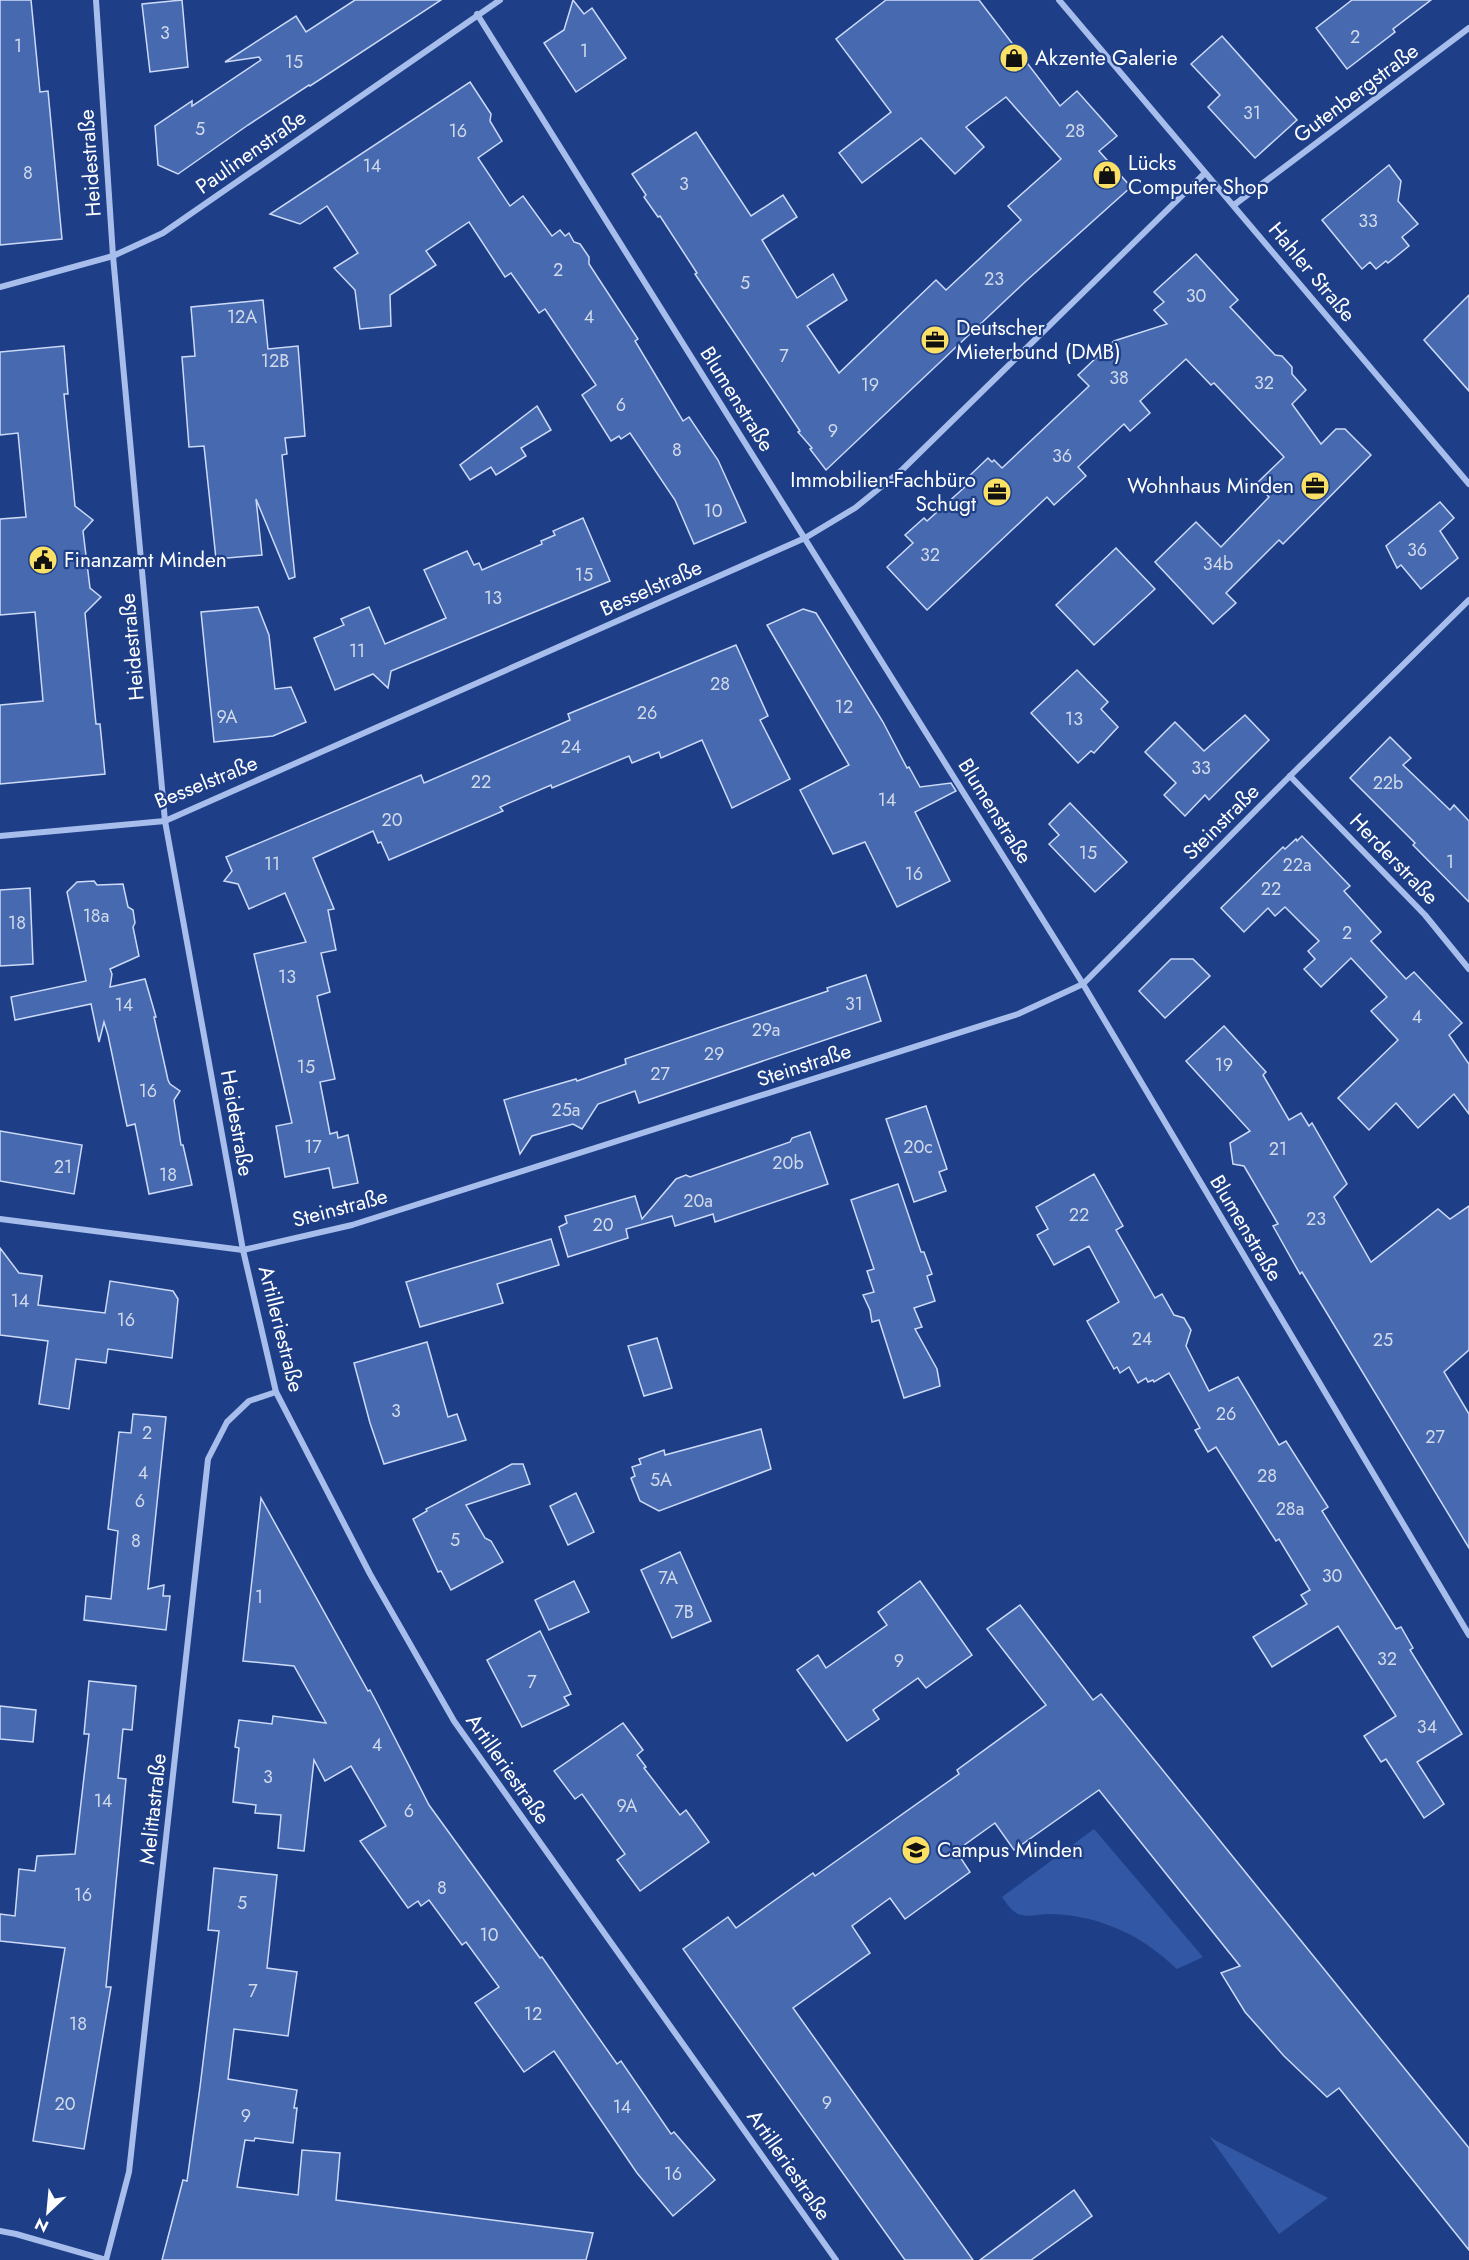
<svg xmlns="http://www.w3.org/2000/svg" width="1469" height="2260" font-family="Jost,sans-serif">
  <rect width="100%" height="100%" fill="#1e3f87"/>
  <!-- green -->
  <g fill="#3157a5">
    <path d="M1094 1829 1203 1957 1177 1969C1155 1949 1136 1935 1108 1925 1090 1918 1069 1914 1049 1914 1040 1914 1030 1917 1022 1915 1013 1914 1007 1904 1002 1897Z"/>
    <path d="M1209 2136 1215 2140 1328 2198 1279 2234Z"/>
  </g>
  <!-- building -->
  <g fill="#4669b0" stroke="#ccdaf8" stroke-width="1.5">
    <path d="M0 0H31L40 92 48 91 62 239 0 245Z"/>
    <path d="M182 0 188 67 150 72 142 4Z"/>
    <path d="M355 0H441L310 86 309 85 248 125 178 174 158 165 155 126 192 101V106L261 60 259 57 225 62 296 16 306 32Z"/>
    <path d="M573 0 584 14 592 8 626 58 576 92 544 43 564 30Z"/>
    <path d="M886 0H979L1060 106 1077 91 1117 136 1099 151 1131 187 1026 281 826 470 810 449 812 448 798 432 800 431 695 274 697 273 660 216 658 217 644 197 646 195 632 174 696 132 751 216 783 195 797 217 762 240 797 298 833 274 847 300 807 326 839 373 936 280 946 290 1021 220 1008 206 1061 159 1006 97 966 127 984 147 955 174 921 138 862 183 839 153 891 112 836 39Z"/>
    <path d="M1352 0H1431L1393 29 1395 32 1347 69 1316 28Z"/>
    <path d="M1222 36 1297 120 1255 158 1208 107 1220 95 1191 64Z"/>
    <path d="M470 82 491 114 490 121 502 141 478 158 510 206 523 196 552 236 560 230 565 236 569 233 574 242 580 244 589 257V264L638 339 635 341 683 421 689 417 718 460 746 522 694 544 675 500 630 433 621 439 619 436 611 441 582 395 596 385 545 309 539 313 511 273 505 277 469 222 426 251 436 265 390 295 391 326 360 329 355 290 334 268 358 253 327 206 300 224 270 214Z"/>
    <path d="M1389 165 1401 181 1398 201 1418 224 1402 237 1409 246 1388 263 1386 261 1376 269 1370 262 1362 269 1322 220Z"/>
    <path d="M1196 254 1238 300 1230 307 1275 355 1282 356 1292 367V374L1306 390 1292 404 1321 444 1336 429H1345L1371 455 1283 544 1279 540 1226 593 1236 603 1213 624 1155 562 1196 522 1221 547 1269 497 1256 484 1284 457 1214 383 1211 385 1186 359 1140 401 1150 413 1130 431 1124 424 1078 467 1086 476 1054 505 1047 497 927 610 887 567 913 543 905 535 924 518 927 521 966 486 963 482 988 458 992 462 994 460 1002 468 1089 386 1078 375 1114 341 1167 324 1154 310 1164 302 1154 292Z"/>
    <path d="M1469 295V391L1424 340Z"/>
    <path d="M263 300 268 349 298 346 305 436 285 438 287 454 282 455 295 577 289 579 256 499 262 555 216 559 204 446 189 447 182 357 195 356 191 307Z"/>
    <path d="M64 346 68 394H64L75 506 93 520 83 531 90 588 101 597 85 613 96 724H100L105 774 0 784V705L43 701 35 612 0 615V519L26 517 18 433 0 435V352Z"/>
    <path d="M537 406 551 430 521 448 526 456 496 475 491 467 470 480 460 465Z"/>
    <path d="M1440 502 1454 518 1440 531 1458 558 1421 589 1401 565 1397 568 1386 546Z"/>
    <path d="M583 518 610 581 391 671 388 688 373 674 335 690 314 638 344 625 341 619 369 607 385 644 446 618 424 570 467 551 474 565 479 563 482 570 542 544 541 541 555 535 553 531Z"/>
    <path d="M1116 548 1155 589 1094 645 1056 605Z"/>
    <path d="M258 607 269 635 275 689 291 687 306 722 273 736 214 742 201 612Z"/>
    <path d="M803 609 816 613 883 722 907 768 909 767 920 787 951 783 956 791 915 812 950 881 897 907 865 842 833 854 800 790 849 765 767 625Z"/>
    <path d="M736 645 768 716 760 720 790 779 732 808 702 740 661 758 659 752 632 763 629 756 552 788 551 785 500 807 503 811 389 860 381 842 378 843 373 831 313 858 334 909 328 910 336 950 321 953 330 992 317 996 335 1079 320 1082 330 1134 337 1132 338 1138 348 1135 358 1183 333 1188 329 1168 285 1177 276 1126 292 1123 254 954 306 942 285 893 249 909 238 884 224 881 232 871 226 857 421 775 424 783 570 720 568 714Z"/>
    <path d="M1077 670 1108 702 1101 709 1118 727 1094 753 1091 751 1078 763 1031 713Z"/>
    <path d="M1245 715 1269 740 1209 800 1205 795 1185 816 1164 795 1176 783 1145 752 1175 722 1204 751Z"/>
    <path d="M1390 737 1411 758 1403 765 1450 810 1454 805 1469 821V902L1413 845 1415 843 1350 778Z"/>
    <path d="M1070 803 1127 862 1095 892 1049 844 1059 835 1049 824Z"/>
    <path d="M1302 836 1350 886 1344 891 1381 932 1371 941 1406 979 1414 972 1462 1023 1449 1035 1469 1064V1114L1454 1094 1418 1128 1396 1103 1369 1130 1338 1098 1398 1040 1371 1011 1387 997 1351 958 1321 987 1304 969 1315 959 1308 951 1319 941 1285 907 1275 916 1268 908 1244 932 1221 908 1283 847 1285 849 1296 839 1297 841Z"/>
    <path d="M94 881 97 885 123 884 128 907 133 910 135 923 133 927 139 956 110 969 112 974 110 987 145 979 156 1017H154L168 1080 170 1084 180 1091 174 1100 181 1145H183L192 1185 149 1194 135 1124 127 1126 108 1035 104 1022 99 1042 91 1004 15 1020 11 997 86 981 67 892 77 882Z"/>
    <path d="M30 888 33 964 0 966V890Z"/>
    <path d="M1171 959H1193L1210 976 1165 1018 1139 991Z"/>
    <path d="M866 975 881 1021 639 1103 635 1091 598 1104 582 1129 573 1124 532 1136 520 1154 504 1100 576 1079 577 1081 626 1064 625 1059 828 991 827 988Z"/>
    <path d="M1224 1026 1266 1072 1263 1075 1289 1120 1301 1113 1309 1126 1312 1123 1347 1184 1334 1197 1371 1262 1438 1209 1450 1219 1469 1206V1350L1444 1372 1469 1414V1548L1302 1272 1300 1274 1273 1226 1278 1224 1244 1166 1233 1164 1230 1143 1250 1131 1186 1061Z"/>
    <path d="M926 1106 947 1169 939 1172 946 1191 914 1202 886 1119Z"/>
    <path d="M0 1131 82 1145 74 1194 0 1181Z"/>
    <path d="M810 1132 828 1184 715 1222 713 1214 675 1226 672 1216 626 1229 628 1238 568 1257 559 1227 567 1223 565 1216 635 1196 642 1219 676 1179 686 1175 690 1177 790 1142 792 1138Z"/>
    <path d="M1094 1174 1123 1226 1116 1230 1155 1298 1162 1294 1174 1315 1184 1318 1191 1330 1186 1346 1209 1391 1238 1377 1279 1445 1286 1441 1328 1507 1322 1511 1396 1629 1401 1627 1413 1648 1410 1650 1462 1734 1417 1762 1444 1804 1424 1818 1386 1759 1381 1762 1364 1736 1396 1716 1338 1626 1272 1667 1253 1637 1307 1604 1301 1595 1310 1590 1279 1539 1276 1541 1216 1447 1208 1452 1195 1430 1200 1428 1169 1373 1154 1382 1153 1380 1148 1382 1146 1378 1138 1383 1129 1367 1120 1373 1117 1367 1114 1369 1087 1321 1119 1302 1089 1246 1054 1265 1037 1235 1048 1229 1036 1207Z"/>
    <path d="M898 1184 921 1252H924L932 1274 927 1276 935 1301 914 1308 922 1327 915 1329 937 1369 940 1386 904 1398 879 1320 872 1322 870 1310 863 1295 874 1292 867 1271 874 1269 851 1200Z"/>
    <path d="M551 1239 559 1265 497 1284 503 1303 420 1327 406 1282Z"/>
    <path d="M0 1248 19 1273 42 1276 38 1305 105 1313 110 1281 173 1291 178 1299 172 1358 108 1349 106 1363 76 1359 69 1409 39 1404 48 1341 0 1335Z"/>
    <path d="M657 1338 672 1388 644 1396 628 1346Z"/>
    <path d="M427 1342 448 1417 457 1414 466 1440 384 1464 370 1423 354 1363Z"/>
    <path d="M133 1414 166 1417 148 1589 164 1585 163 1596H170L166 1630 84 1620 86 1596 111 1599 118 1531 108 1529 119 1432 131 1433Z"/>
    <path d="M761 1429 771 1469 659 1511 640 1501 631 1478 635 1476 632 1467 641 1464 639 1459 664 1450 665 1455Z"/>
    <path d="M512 1464H523L530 1484 466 1505 485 1538 491 1541 503 1562 451 1590 441 1571 438 1572 413 1519 427 1511 426 1509Z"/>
    <path d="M576 1493 594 1532 568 1545 550 1506Z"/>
    <path d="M261 1498 368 1691 370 1690 378 1705 429 1805 540 1958 542 1957 617 2064 621 2061 671 2134 674 2132 715 2180 673 2216 637 2173 554 2051 524 2072 475 2003 499 1987 466 1942 462 1945 429 1900 421 1906 418 1901 408 1908 360 1841 386 1826 351 1766 325 1781 314 1760 304 1851 278 1848 281 1815 255 1813 256 1805 233 1802 239 1748 235 1747 239 1720 272 1724 273 1716 326 1723 294 1666 243 1661Z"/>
    <path d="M680 1552 711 1621 672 1638 641 1570Z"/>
    <path d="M574 1581 589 1612 549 1630 535 1600Z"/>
    <path d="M920 1581 972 1655 926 1688 918 1678 873 1710 879 1719 847 1741 797 1670 818 1655 826 1668 887 1625 878 1612Z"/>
    <path d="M1020 1605 1093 1700 1101 1694 1469 2148V2250L1339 2088 1327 2097 1284 2056 1245 2012 1221 1973 1240 1966 1099 1790 1014 1850 995 1823 956 1851 970 1872 905 1919 890 1898 852 1926 870 1953 793 2008 973 2260H905L683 1949 728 1917 736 1928 813 1873 815 1876 959 1774 957 1770 1046 1705 987 1629Z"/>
    <path d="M540 1631 571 1694 564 1697 569 1705 522 1727 487 1660Z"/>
    <path d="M89 1681 136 1686 132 1730 123 1729 118 1778 126 1779 106 1987H111L84 2149 33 2141 65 1948 0 1941V1914L15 1916 19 1869 35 1871 37 1856 75 1854 89 1734H84Z"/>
    <path d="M0 1706 36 1710 33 1742 0 1739Z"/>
    <path d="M623 1723 643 1750 637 1755 646 1767 644 1768 680 1815 686 1810 709 1842 640 1891 617 1860 625 1854 582 1794 575 1799 554 1771Z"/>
    <path d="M214 1868 277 1875 267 1968 297 1972 288 2036 234 2029 228 2079 297 2090 294 2108H297L293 2143 255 2138 254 2141 245 2140 237 2187 298 2195 302 2150 340 2153 336 2200 593 2233 586 2260H162L183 2180 187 2181 200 2087 219 1931 208 1930Z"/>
    <path d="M1074 2190 1092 2216 1031 2260H980Z"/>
  </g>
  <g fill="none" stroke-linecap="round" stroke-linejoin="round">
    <!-- street -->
    <g stroke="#a7bdeb" stroke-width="6">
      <path d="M96 0 113 256 165 821 243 1250 276 1392 370 1574 454 1721 836 2260"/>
      <path d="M1059 0 1469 484"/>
      <path d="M477 14 1083 984 1469 1635"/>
      <path d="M1234 205 1469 28"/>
      <path d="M0 287 113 256 163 233 500 0"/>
      <path d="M1290 776 1425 915 1469 969"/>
      <path d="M0 836 165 821 805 538 855 508 903 469 1205 173"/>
      <path d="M0 1219 243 1250 352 1225 1018 1014 1083 984 1290 776 1469 600"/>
      <path d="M0 2231 16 2234 106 2260"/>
      <path d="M106 2260 129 2172 208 1459 227 1422 249 1401 276 1392"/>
    </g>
  </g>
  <!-- icons -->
  <defs>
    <g id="shop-disc" transform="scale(1.5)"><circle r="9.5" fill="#fae166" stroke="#1e3f87"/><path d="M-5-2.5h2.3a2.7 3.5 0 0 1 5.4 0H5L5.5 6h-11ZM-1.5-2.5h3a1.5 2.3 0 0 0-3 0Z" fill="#111"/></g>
    <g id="office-disc" transform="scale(1.5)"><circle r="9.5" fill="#fae166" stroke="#1e3f87"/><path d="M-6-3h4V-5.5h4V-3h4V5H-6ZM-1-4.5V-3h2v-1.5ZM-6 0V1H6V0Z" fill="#111"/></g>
    <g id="civic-disc" transform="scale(1.5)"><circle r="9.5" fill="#fae166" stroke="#1e3f87"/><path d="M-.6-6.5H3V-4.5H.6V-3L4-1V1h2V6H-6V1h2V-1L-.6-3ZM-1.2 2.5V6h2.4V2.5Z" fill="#111"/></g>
    <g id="university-disc" transform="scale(1.5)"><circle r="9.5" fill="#fae166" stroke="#1e3f87"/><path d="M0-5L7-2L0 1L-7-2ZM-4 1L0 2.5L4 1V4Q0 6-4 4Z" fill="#111"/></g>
  </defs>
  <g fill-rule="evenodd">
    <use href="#shop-disc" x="1014" y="58"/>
    <use href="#shop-disc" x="1107" y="175"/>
    <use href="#office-disc" x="935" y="340"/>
    <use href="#office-disc" x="1315" y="486"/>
    <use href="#office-disc" x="997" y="492"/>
    <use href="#civic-disc" x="43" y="560"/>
    <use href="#university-disc" x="916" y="1850"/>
  </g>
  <g text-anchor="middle" stroke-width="4.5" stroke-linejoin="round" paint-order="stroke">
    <!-- number labels -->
    <g font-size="18" fill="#d1daeb">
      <text x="165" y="39">3</text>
      <text x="1355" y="43">2</text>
      <text x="18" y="52">1</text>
      <text x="584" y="57">1</text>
      <text x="294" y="68">15</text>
      <text x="1252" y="119">31</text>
      <text x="200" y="135">5</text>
      <text x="458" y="137">16</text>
      <text x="1075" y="137">28</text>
      <text x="372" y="172">14</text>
      <text x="28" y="179">8</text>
      <text x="684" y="190">3</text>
      <text x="1368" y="227">33</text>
      <text x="558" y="276">2</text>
      <text x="994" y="285">23</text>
      <text x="745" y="289">5</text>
      <text x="1196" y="302">30</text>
      <text x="242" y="323">12A</text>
      <text x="589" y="323">4</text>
      <text x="784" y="362">7</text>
      <text x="275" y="367">12B</text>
      <text x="1119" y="384">38</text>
      <text x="1264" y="389">32</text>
      <text x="870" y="391">19</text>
      <text x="621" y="411">6</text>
      <text x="833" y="437">9</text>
      <text x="677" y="456">8</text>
      <text x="1062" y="462">36</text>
      <text x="713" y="517">10</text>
      <text x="1417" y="556">36</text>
      <text x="930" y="561">32</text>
      <text x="1218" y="570">34b</text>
      <text x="584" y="581">15</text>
      <text x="493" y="604">13</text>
      <text x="357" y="657">11</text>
      <text x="720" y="690">28</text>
      <text x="844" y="713">12</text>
      <text x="647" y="719">26</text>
      <text x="227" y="723">9A</text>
      <text x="1074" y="725">13</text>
      <text x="571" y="753">24</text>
      <text x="1201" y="774">33</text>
      <text x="481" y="788">22</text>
      <text x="1388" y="789">22b</text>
      <text x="887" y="806">14</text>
      <text x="392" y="826">20</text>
      <text x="1088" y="859">15</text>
      <text x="1450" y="868">1</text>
      <text x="272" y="870">11</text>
      <text x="1297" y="871">22a</text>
      <text x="914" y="880">16</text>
      <text x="1271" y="895">22</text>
      <text x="96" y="922">18a</text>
      <text x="17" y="929">18</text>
      <text x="1347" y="939">2</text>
      <text x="287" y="983">13</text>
      <text x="854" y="1010">31</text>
      <text x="124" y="1011">14</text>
      <text x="1417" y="1023">4</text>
      <text x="766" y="1036">29a</text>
      <text x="714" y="1060">29</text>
      <text x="1224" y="1071">19</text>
      <text x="306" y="1073">15</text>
      <text x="660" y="1080">27</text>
      <text x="148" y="1097">16</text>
      <text x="566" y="1116">25a</text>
      <text x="313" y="1153">17</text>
      <text x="918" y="1153">20c</text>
      <text x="1278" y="1155">21</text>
      <text x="788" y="1169">20b</text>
      <text x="63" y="1173">21</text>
      <text x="168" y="1181">18</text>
      <text x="698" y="1207">20a</text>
      <text x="1079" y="1221">22</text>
      <text x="1316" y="1225">23</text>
      <text x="603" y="1231">20</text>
      <text x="20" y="1307">14</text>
      <text x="126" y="1326">16</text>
      <text x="1142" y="1345">24</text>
      <text x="1383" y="1346">25</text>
      <text x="396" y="1417">3</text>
      <text x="1226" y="1420">26</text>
      <text x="147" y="1439">2</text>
      <text x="1435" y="1443">27</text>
      <text x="143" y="1479">4</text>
      <text x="1267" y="1482">28</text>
      <text x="661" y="1486">5A</text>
      <text x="140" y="1507">6</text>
      <text x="1290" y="1515">28a</text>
      <text x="455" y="1546">5</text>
      <text x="136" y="1547">8</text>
      <text x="1332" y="1582">30</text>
      <text x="668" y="1584">7A</text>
      <text x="259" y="1603">1</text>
      <text x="684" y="1618">7B</text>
      <text x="1387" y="1665">32</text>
      <text x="899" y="1667">9</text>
      <text x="532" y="1688">7</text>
      <text x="1427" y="1733">34</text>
      <text x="377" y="1751">4</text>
      <text x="268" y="1783">3</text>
      <text x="103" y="1807">14</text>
      <text x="627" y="1812">9A</text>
      <text x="409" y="1817">6</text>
      <text x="442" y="1894">8</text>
      <text x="83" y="1901">16</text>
      <text x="242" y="1909">5</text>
      <text x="489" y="1941">10</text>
      <text x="253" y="1997">7</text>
      <text x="533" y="2020">12</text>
      <text x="78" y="2030">18</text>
      <text x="827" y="2109">9</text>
      <text x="65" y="2110">20</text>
      <text x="622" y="2113">14</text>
      <text x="246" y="2122">9</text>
      <text x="673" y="2180">16</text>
    </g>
    <!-- poi labels -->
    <g font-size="21" fill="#fff" stroke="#1e3f87" text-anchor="start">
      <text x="1035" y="65">Akzente Galerie</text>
      <text x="1128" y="170">Lücks<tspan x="1128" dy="24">Computer Shop</tspan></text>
      <text x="956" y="335">Deutscher<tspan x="956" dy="24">Mieterbund (DMB)</tspan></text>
      <text x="976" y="487" text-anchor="end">Immobilien-Fachbüro<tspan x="976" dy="24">Schugt</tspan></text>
      <text x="1294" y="493" text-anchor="end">Wohnhaus Minden</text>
      <text x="64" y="567">Finanzamt Minden</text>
      <text x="937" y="1857">Campus Minden</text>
    </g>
    <!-- street labels -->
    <g font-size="21" fill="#fff" stroke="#1e3f87">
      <text transform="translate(1356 93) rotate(-37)" y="7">Gutenbergstraße</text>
      <text transform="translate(251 152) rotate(-35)" y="7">Paulinenstraße</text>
      <text transform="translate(90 163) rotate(-94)" y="7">Heidestraße</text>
      <text transform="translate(1312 272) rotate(50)" y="7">Hahler Straße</text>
      <text transform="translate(737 399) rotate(58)" y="7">Blumenstraße</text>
      <text transform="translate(651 588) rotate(-24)" y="7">Besselstraße</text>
      <text transform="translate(132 647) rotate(-95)" y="7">Heidestraße</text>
      <text transform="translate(206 782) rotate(-22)" y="7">Besselstraße</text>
      <text transform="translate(995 811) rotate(58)" y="7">Blumenstraße</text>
      <text transform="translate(1221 822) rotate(-45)" y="7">Steinstraße</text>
      <text transform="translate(1394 859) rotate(46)" y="7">Herderstraße</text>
      <text transform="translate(804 1065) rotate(-18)" y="7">Steinstraße</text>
      <text transform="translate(237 1123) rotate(80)" y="7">Heidestraße</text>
      <text transform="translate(340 1208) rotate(-15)" y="7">Steinstraße</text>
      <text transform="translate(1246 1228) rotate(59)" y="7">Blumenstraße</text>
      <text transform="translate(281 1329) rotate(76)" y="7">Artilleriestraße</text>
      <text transform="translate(508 1769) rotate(55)" y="7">Artilleriestraße</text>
      <text transform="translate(153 1809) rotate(-84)" y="7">Melittastraße</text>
      <text transform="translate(789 2165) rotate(55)" y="7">Artilleriestraße</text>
    </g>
  </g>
  <!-- north arrow -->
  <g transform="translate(48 2212) rotate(206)" stroke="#1e3f87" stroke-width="4.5" paint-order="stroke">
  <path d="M0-4.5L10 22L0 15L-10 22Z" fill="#ffffff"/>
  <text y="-9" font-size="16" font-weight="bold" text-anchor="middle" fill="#ffffff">N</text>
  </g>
</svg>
